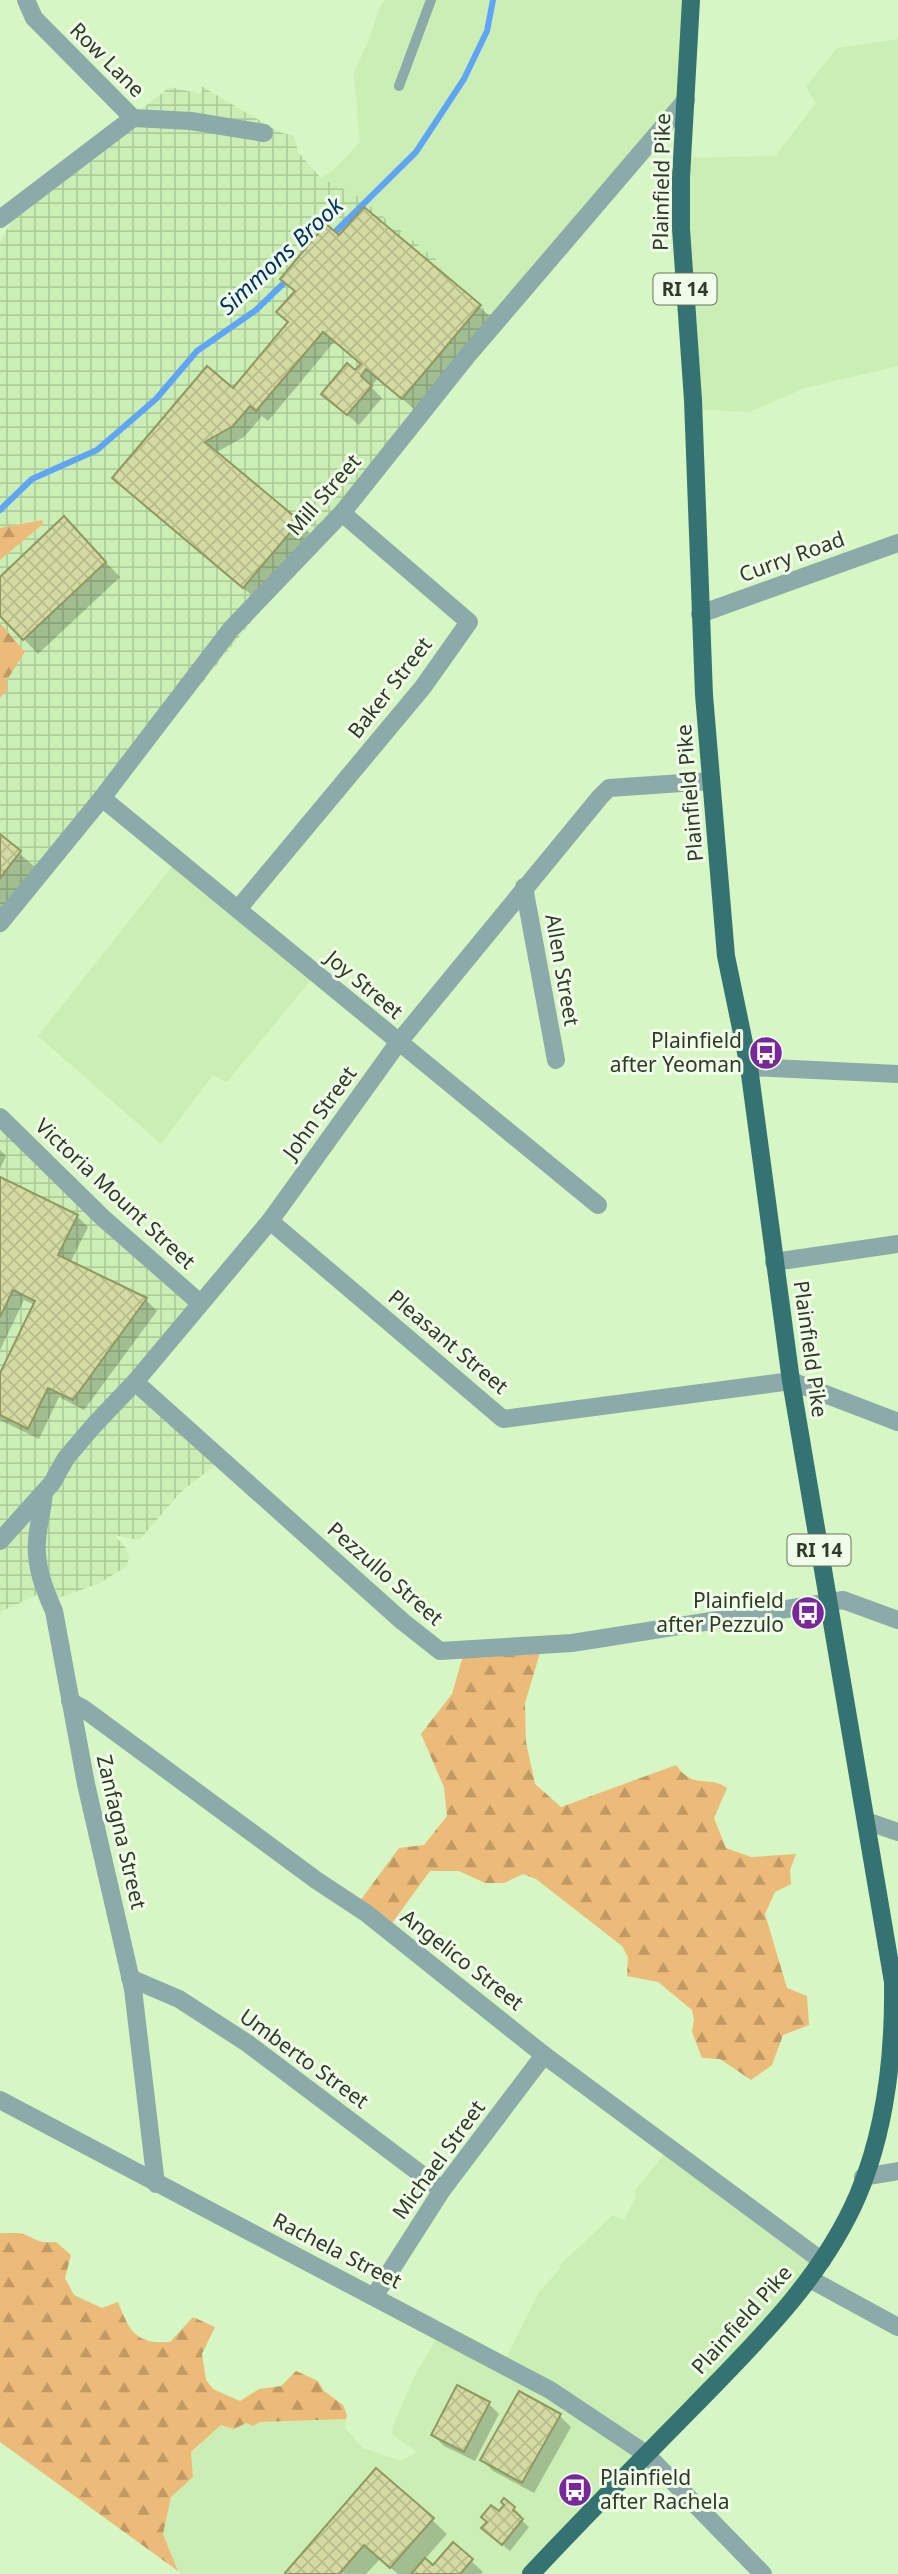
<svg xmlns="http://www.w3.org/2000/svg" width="898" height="2574" font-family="'Noto Sans',sans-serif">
  <defs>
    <pattern id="industrial-grid" width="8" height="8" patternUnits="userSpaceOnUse" patternTransform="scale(1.75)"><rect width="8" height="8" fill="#caeeb4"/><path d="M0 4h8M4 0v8" fill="none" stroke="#aecd9b"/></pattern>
    <pattern id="forest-firs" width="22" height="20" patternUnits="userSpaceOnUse" patternTransform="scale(1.75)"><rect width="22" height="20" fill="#ecbb79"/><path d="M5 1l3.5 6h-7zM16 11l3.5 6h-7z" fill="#c09963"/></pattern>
    <pattern id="building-cross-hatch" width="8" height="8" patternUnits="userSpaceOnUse" patternTransform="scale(1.75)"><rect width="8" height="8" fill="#d4dba2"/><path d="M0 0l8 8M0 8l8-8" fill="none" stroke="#b6bd8c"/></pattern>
  </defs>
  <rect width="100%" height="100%" fill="#d6f6c3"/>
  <!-- built -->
  <g fill="#caeeb4">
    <path d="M385 0H692L687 87 495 318 442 273 438 261 358 196 321 178 332 171 360 142 354 73 371 34 380 6Z"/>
    <path d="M898 39V366L805 388 749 412 696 409 684 158 775 156 816 103 806 87 837 48Z"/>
    <path d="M178 859 315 975 227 1082 213 1075 161 1144 38 1036Z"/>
    <path d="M668 2150 817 2267 527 2574H182L178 2571 163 2534 171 2497 193 2477 191 2453 221 2425 246 2423 253 2426 260 2422 346 2419 345 2428 363 2448 401 2461 417 2452 392 2434 393 2426 416 2373 441 2332 505 2360 539 2292 560 2269V2265L613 2215 624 2220 635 2199 636 2189Z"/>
  </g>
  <!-- industrial -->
  <g fill="url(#industrial-grid)">
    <path d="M201 86 279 132 294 136 298 152 321 178 358 196 438 261 442 273 495 318 0 935V698L7 690V680L25 652 0 623V560L43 524 41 520 0 528V242L23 200 170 87 200 94 202 91Z"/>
    <path d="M0 1117 199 1303 136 1380 221 1460 181 1492 139 1540 114 1535 126 1548 129 1558 127 1566 100 1583 53 1600 45 1591 0 1612Z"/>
  </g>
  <!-- forest -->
  <g fill="url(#forest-firs)">
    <path d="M42 520 43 524 0 560V528Z"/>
    <path d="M0 623 25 652 7 680V690L0 698Z"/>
    <path d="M542 1646 525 1703 526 1742 535 1784 561 1807 676 1765C694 1791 708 1774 727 1788L714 1818 726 1848 751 1857 796 1854 790 1870 791 1884 775 1892 765 1914 787 1988 807 1996 809 2025 783 2035 772 2065 751 2080 720 2059 702 2058 692 2032 694 2020 692 2010 658 1982 627 1976 628 1957 622 1946 536 1879 523 1874 504 1883H485L459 1871H430L387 1930 357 1905 399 1848 424 1845 447 1816 444 1787 421 1734 452 1694 464 1652Z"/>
    <path d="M0 2233C8 2234 16 2232 23 2234 39 2240 37 2243 56 2242L71 2255 65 2278 74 2295 102 2308 118 2302C130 2332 135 2344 170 2342L193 2317 215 2327 202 2354 206 2380 213 2389 240 2401 259 2389 281 2386 296 2371 318 2381 324 2391 343 2405 347 2415 346 2419 260 2422 253 2426 246 2423 234 2429 221 2425 191 2452 193 2477 171 2497 163 2534 178 2571 0 2442Z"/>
  </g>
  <!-- shadow -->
  <g fill="#0003">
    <path d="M364 209 491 317 414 409 378 378 371 387 382 398 359 425 335 404 362 365 334 342 268 421 262 416 244 437 215 453 310 533 255 598 126 489 234 390 290 323 340 238Z"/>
    <path d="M78 533 120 577 38 654 0 614V579Z"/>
    <path d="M0 837 35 867 0 911Z"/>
    <path d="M0 1150 6 1156 0 1169Z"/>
    <path d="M0 1179 77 1216 88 1227 70 1263 146 1300 157 1311 84 1410 59 1397 39 1439 0 1420V1377L35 1305 24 1300 0 1350Z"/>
    <path d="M488 2403 499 2414 475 2461 444 2446 433 2435Z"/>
    <path d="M560 2416 571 2427 534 2493 493 2471 482 2460Z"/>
    <path d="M504 2500 521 2515 519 2518 529 2527 510 2551 491 2535 499 2514 506 2505Z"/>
    <path d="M432 2520 447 2534 424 2560 433 2568 453 2544 483 2572 481 2574H398L380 2559 366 2574 287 2573Z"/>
  </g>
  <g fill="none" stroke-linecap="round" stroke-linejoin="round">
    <!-- stream -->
    <g stroke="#5ea4f7" stroke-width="6">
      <path d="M330 237 416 152 464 79 487 31 493 0"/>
      <path d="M0 510 32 479 97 450 156 399 197 351 256 310 290 277"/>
    </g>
  </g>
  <!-- building -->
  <g fill="url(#building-cross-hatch)" stroke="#929861" stroke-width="2">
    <path d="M364 207 481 305 402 399 366 369 361 376 372 386 347 415 321 394 347 363 355 370 361 364 323 332 256 411 250 406 233 426 205 442 300 521 243 588 112 478 207 366 233 388 288 322 276 312 295 291 280 279 326 224 339 235Z"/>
    <path d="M64 516 106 562 23 640 0 616V577Z"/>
    <path d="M0 834 21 851 0 878Z"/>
    <path d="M0 1177 78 1215 58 1255 147 1298 73 1400 48 1388 28 1429 0 1415V1373L35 1301 13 1290 0 1317Z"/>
    <path d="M457 2385 490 2402 464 2452 431 2435Z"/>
    <path d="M519 2391 561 2414 522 2483 480 2460Z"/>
    <path d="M376 2468 434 2518 390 2568 364 2545 339 2574H286L285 2573Z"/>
    <path d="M504 2498 515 2507 513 2510 523 2519 502 2545 481 2528 487 2522 481 2517 491 2505 499 2511 504 2505 501 2502Z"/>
    <path d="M453 2542 473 2559 460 2574H411L425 2558 433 2565Z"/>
  </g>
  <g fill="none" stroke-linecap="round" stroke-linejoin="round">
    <!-- service -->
    <path stroke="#8baaa9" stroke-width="10" d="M399 86 431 0"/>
    <!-- minor -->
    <g stroke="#8baaa9" stroke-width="18">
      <path d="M26 0 34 18 133 118"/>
      <path d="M0 219 133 118 191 121 264 133"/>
      <path d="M700 614 898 543"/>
      <path d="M102 798 598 1205"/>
      <path d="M524 887 556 1060"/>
      <path d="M238 909 423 687 469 622 342 513"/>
      <path d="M0 923 102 798 231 629 342 513 468 355 686 100"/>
      <path d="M749 1067 898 1074"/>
      <path d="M0 1117 103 1218 200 1303"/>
      <path d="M270 1221 503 1419 791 1381 898 1422"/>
      <path d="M774 1262 898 1244"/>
      <path d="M135 1382 402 1621 440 1651 572 1643 843 1600 898 1620"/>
      <path d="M44 1492C43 1508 38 1524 37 1541 35 1565 44 1589 54 1611L86 1784 133 1989 156 2184"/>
      <path d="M0 1541 52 1483 66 1458 95 1424 135 1382 270 1221 398 1043 600 797 609 788 711 781"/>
      <path d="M70 1701 84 1709 316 1880 366 1913 544 2055 822 2261"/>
      <path d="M866 1821 898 1832"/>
      <path d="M130 1978 179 1999 247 2043 442 2190"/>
      <path d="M0 2100 550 2390 646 2454"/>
      <path d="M863 2177 898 2171"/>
      <path d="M810 2279 898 2327"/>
      <path d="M375 2295 442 2190 544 2055"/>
    </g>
    <!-- tertiary -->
    <path stroke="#8baaa9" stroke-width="18" d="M646 2454 763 2574"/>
    <!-- primary -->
    <path stroke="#357372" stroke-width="18" d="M531 2574C584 2517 639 2462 693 2407 756 2342 822 2279 858 2195 886 2129 894 2053 893 1982L791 1381 749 1067 726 956 704 695 693 400 681 229V177L691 0"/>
  </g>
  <!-- icons -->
  <defs>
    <g id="bus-disc" transform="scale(1.75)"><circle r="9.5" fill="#782899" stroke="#f0fde8"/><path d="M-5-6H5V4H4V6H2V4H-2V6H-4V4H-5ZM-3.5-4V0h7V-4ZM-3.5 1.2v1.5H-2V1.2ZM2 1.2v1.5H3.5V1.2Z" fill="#fff"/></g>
  </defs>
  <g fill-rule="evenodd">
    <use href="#bus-disc" x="766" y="1053"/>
    <use href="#bus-disc" x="808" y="1613"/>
    <use href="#bus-disc" x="575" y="2490"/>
  </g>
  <g text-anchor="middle" stroke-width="6" stroke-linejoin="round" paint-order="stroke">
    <!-- shield labels -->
    <g fill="#f0fde8" stroke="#697561" stroke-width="2">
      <rect x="653.5" y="273.5" width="63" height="31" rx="5"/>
      <rect x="787.5" y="1534.5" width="63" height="31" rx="5"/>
    </g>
    <g font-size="19" font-weight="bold" fill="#2f3b27">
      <text x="685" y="296">RI 14</text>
      <text x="819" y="1557">RI 14</text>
    </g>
    <!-- street labels -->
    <g font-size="21" fill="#2f3b27" stroke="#f0fde8">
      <text transform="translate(107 60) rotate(45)" y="7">Row Lane</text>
      <text transform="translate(662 182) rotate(-89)" y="7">Plainfield Pike</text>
      <text transform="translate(324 495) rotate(-49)" y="7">Mill Street</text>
      <text transform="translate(792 557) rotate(-20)" y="7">Curry Road</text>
      <text transform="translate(390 688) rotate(-52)" y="7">Baker Street</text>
      <text transform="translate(690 793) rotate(-95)" y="7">Plainfield Pike</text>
      <text transform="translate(562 970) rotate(80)" y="7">Allen Street</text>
      <text transform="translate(364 985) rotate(40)" y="7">Joy Street</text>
      <text transform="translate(320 1113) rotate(-54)" y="7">John Street</text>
      <text transform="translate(115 1194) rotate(43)" y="7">Victoria Mount Street</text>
      <text transform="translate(448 1342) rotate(40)" y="7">Pleasant Street</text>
      <text transform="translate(810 1349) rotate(82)" y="7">Plainfield Pike</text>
      <text transform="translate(385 1574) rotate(41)" y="7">Pezzullo Street</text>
      <text transform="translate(121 1832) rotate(77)" y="7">Zanfagna Street</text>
      <text transform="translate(462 1960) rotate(38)" y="7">Angelico Street</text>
      <text transform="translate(304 2059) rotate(36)" y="7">Umberto Street</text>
      <text transform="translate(439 2160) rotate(-54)" y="7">Michael Street</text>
      <text transform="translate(337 2251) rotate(27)" y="7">Rachela Street</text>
      <text transform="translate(742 2320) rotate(-48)" y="7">Plainfield Pike</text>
    </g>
    <!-- poi labels -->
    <g font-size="21" fill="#2f3b27" stroke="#f0fde8" text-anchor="end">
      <text x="742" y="1048">Plainfield<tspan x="742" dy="24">after Yeoman</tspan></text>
      <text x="784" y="1608">Plainfield<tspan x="784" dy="24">after Pezzulo</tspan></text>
      <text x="600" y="2485" text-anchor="start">Plainfield<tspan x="600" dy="24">after Rachela</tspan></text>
    </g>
    <!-- water labels -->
    <g font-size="23" font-style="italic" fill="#003164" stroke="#f0fde8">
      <text transform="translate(281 256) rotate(-43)" y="8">Simmons Brook</text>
    </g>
  </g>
</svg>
